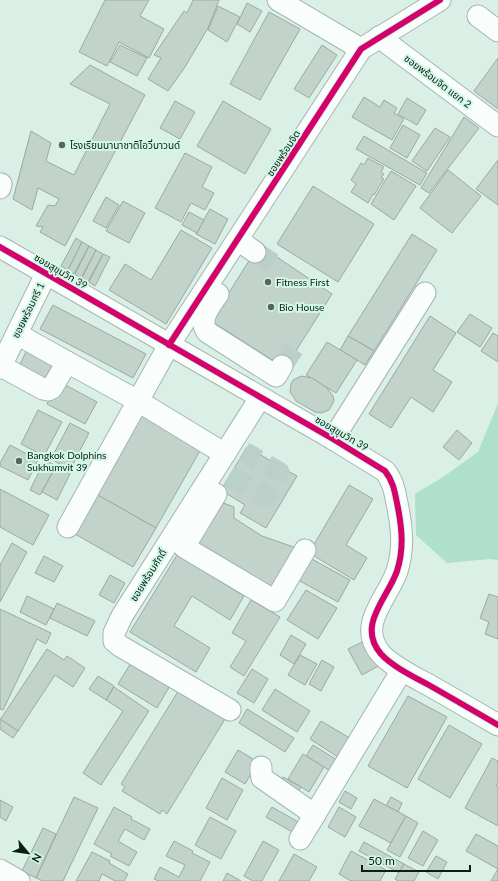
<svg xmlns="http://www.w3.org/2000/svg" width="498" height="881" font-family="Lato,'Noto Sans Thai',sans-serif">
  <rect width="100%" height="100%" fill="#daf0e7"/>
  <!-- green -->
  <path fill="#aee0cd" d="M498 403V560L490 559 447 563 416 535 415 494 443 477 478 452Z"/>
  <!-- building -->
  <g fill="#c2d3cc" stroke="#99aaa3">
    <path d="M105 0H149L140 16 164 29 149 58 119 42 107 66 79 52Z"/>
    <path d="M193 0H219L208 28 185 67 168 91 148 79 161 58 154 55 184 11 187 13Z"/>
    <path d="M247 3 262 11 250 32 237 24Z"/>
    <path d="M218 6 240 17 227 42 208 30Z"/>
    <path d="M269 12 300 29 260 100 230 84Z"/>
    <path d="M120 45 147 58 137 76 110 62Z"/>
    <path d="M322 45 337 55 309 98 294 89Z"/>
    <path d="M498 58V109L474 91Z"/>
    <path d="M90 65 145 95 65 246 40 232 43 227 36 226 48 205 55 206 59 199 38 188 32 210 13 199 31 131 51 143 46 161 74 175 110 104 70 84Z"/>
    <path d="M364 97 380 107 384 100 397 108 394 113 404 119 392 140 352 117Z"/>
    <path d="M407 98 426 110 417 125 398 114Z"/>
    <path d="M175 101 195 112 180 139 160 128Z"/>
    <path d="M223 101 271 129 245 174 197 146Z"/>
    <path d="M464 117 479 128 429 193 421 188Z"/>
    <path d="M403 125 420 135 407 158 390 148Z"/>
    <path d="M435 128 450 137 427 171 412 161Z"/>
    <path d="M364 136 427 173 420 185 356 149Z"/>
    <path d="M185 153 212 167 202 187 214 193 205 210 191 203 181 222 155 208Z"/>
    <path d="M368 158 384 167 381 172 384 174 381 178 384 179 374 195 373 194 368 203 351 192 356 184 351 180 361 163 364 165Z"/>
    <path d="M498 160V205L476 189Z"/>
    <path d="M448 170 481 196 452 233 420 208Z"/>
    <path d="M391 171 416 186 394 220 371 204Z"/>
    <path d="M313 186 374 224 338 282 277 244Z"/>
    <path d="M106 197 119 205 106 228 93 221Z"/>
    <path d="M123 201 145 213 129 243 106 231Z"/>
    <path d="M210 209 228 219 215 244 196 234Z"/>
    <path d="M189 212 204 220 197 233 182 225Z"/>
    <path d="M181 230 212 248 166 324 109 290 125 264 151 280Z"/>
    <path d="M412 234 437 250 374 351 348 336Z"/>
    <path d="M76 238 82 242 68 270 61 266Z"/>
    <path d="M82 242 89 246 74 274 68 270Z"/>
    <path d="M259 245 332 294 285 368 211 321Z"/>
    <path d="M89 246 96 250 81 278 75 274Z"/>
    <path d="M96 250 103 254 88 282 82 278Z"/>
    <path d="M103 254 110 257 95 286 89 282Z"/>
    <path d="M53 305 146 354 133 378 40 329Z"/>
    <path d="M470 314 492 328 480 347 457 332Z"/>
    <path d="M430 316 456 333 433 370 452 382 433 412 411 397 391 428 369 414Z"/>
    <path d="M493 333 498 336V362L481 351Z"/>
    <path d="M348 336 374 351 365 365 340 350Z"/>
    <path d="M327 342 357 360 336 393 306 375Z"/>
    <path d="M28 348 54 362 43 382 18 368Z"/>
    <path d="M301 376 312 378 327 388 333 396 334 401 329 410 321 413 315 412 296 401 293 396 290 392 291 384 293 380Z"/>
    <path d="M58 381 97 402 85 424 47 404Z"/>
    <path d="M145 408 205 442 156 528 96 494Z"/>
    <path d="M38 410 62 422 44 456 21 444Z"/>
    <path d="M70 423 89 433 70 470 51 459Z"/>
    <path d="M457 430 472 443 459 460 443 447Z"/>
    <path d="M10 445 38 460 28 480 0 466V463Z"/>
    <path d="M247 447 297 476 266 528 240 513 245 505 221 490Z"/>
    <path d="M45 460 56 466 40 495 30 490Z"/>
    <path d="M56 466 70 474 57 500 42 492Z"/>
    <path d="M349 485 373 499 346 545 367 558 354 580 309 553Z"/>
    <path d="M0 489 49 515 33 545 0 527Z"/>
    <path d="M96 494 156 528 133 567 68 530Z"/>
    <path d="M218 501 234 507V518L262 536 302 550 274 598 188 546Z"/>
    <path d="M12 543 27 552 0 602V565Z"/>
    <path d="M177 555 244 596 230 620 192 596 174 626 210 648 196 672 130 632Z"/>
    <path d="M44 556 63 566 54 582 35 573Z"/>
    <path d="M310 558 350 580 338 602 298 580Z"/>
    <path d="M110 575 125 583 114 603 99 595Z"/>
    <path d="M306 590 337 608 318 639 287 620Z"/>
    <path d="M489 594 498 597V639L485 634 489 622 480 618Z"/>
    <path d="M27 596 54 609 46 625 20 612Z"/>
    <path d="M251 600 280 617 244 676 230 667 246 641 232 633Z"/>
    <path d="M57 603 95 621 87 636 50 618Z"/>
    <path d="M0 609 51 633 46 644 37 639 3 710 0 709Z"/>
    <path d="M291 635 306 644 294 664 280 655Z"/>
    <path d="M366 640 380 665 362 675 348 649Z"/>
    <path d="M47 649 64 660 67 656 85 668 73 687 55 675 18 731 0 720Z"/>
    <path d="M300 655 317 664 305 685 288 675Z"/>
    <path d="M322 660 334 667 321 691 309 684Z"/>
    <path d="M132 661 171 684 157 708 118 684Z"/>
    <path d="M252 669 268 679 254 703 237 693Z"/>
    <path d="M98 676 114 686 106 700 89 689Z"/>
    <path d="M114 687 149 711 101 785 83 773 123 711 106 700Z"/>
    <path d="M180 688 225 719 167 814 162 810 160 814 122 791 125 787 121 784Z"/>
    <path d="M275 689 310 711 297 732 262 710Z"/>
    <path d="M408 696 447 717 407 788 368 766Z"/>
    <path d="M247 709 294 738 285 752 239 723Z"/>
    <path d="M0 719 18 731 13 738 0 729Z"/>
    <path d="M321 721 353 740 341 759 310 739Z"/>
    <path d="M449 725 482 744 450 798 418 779Z"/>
    <path d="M313 745 337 760 330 771 306 756Z"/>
    <path d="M238 750 258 762 245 784 225 772Z"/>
    <path d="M303 754 324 767 309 792 288 779Z"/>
    <path d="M492 758 498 761V783L496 785 498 786V826L465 808Z"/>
    <path d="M283 777 301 787 295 796 278 786Z"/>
    <path d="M222 778 243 790 227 820 206 808Z"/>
    <path d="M345 791 357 798 351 809 339 802Z"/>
    <path d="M74 797 98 808 63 881H43L36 878Z"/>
    <path d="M391 797 402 803 398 812 386 806Z"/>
    <path d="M374 799 406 816 391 843 359 826Z"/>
    <path d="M0 800 13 807 6 821 0 817Z"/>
    <path d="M114 807 132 817 131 819 150 829 144 840 125 829 118 841 137 852 129 866 110 856 112 854 94 844Z"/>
    <path d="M272 807 300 823 294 833 266 817Z"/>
    <path d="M339 807 356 817 345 837 328 827Z"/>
    <path d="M406 816 418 823 400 857 387 850Z"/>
    <path d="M210 817 236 831 221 859 195 845Z"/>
    <path d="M43 828 56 834 36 878 22 871Z"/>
    <path d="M423 831 438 840 423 866 408 858Z"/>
    <path d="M476 834 498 846V881H491L498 869 466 851Z"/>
    <path d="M174 841 193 851 192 853 210 862 200 881H159L154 879 160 867 179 877 185 865 166 856Z"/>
    <path d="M263 841 279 850 262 881H253L244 876Z"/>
    <path d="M364 842 404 864 399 873 359 851Z"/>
    <path d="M351 851 386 870 380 881H351L339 874Z"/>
    <path d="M92 852 110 861 109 863 128 874 124 881H115L102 874 99 881H76Z"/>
    <path d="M294 854 317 867 309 881H279Z"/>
    <path d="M436 856 447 862 438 879 426 872Z"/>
    <path d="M404 864 419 872 414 881H398L395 879Z"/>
    <path d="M227 873 241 881H223Z"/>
  </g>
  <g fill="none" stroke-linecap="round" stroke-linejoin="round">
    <!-- minor-tunnel -->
    <g stroke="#bbd0c8" stroke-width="21" stroke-dasharray="21 10" stroke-linecap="butt">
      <path d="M255 252 277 266"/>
      <path d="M282 366 296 345"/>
      <path d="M229 476 265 496 279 472 244 452"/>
    </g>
    <!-- minor casing -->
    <g stroke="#a5b6af" stroke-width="23">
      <g id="minor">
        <path d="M278 0 361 49"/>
        <path d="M478 16 498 31"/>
        <path d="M379 37 498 126"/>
        <path d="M0 188 1 184"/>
        <path d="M238 240 255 252"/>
        <path d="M0 247 333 439 385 471C394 482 395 494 398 508 402 529 404 549 397 571 388 598 356 625 381 654 392 666 412 676 427 684 450 697 474 711 498 725"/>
        <path d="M218 294C211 305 198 319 207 332L276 376 282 366"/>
        <path d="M67 362 138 401 225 454"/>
        <path d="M1 366 43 389 48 390 52 388 67 362 17 334"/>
        <path d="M0 368 46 274"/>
        <path d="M333 439 425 293"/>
        <path d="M216 494 184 547 275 601 305 550"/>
        <path d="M68 527 169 345 361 49 440 0"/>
        <path d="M230 710 120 646 114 641V633L122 616 260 398"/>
        <path d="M261 767V771L262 778 315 815"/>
        <path d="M300 839 402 670"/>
        <path d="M0 870 19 881"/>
      </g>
    </g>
    <!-- minor -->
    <use href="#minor" stroke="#f9fdfb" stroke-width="21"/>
    <!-- cycleway casing -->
    <g stroke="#d2f8e8" stroke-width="8">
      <g id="cycleway">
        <path d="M0 247 333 439 385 471C394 482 395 494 398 508 402 529 404 549 397 571 388 598 356 625 381 654 392 666 412 676 427 684 450 697 474 711 498 725"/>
        <path d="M169 345 361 49 440 0"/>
      </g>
    </g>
    <!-- cycleway -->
    <use href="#cycleway" stroke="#d6006c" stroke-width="6"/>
  </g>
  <!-- markers -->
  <g fill="#55665f" stroke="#d2f8e8" stroke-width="1.5">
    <circle cx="62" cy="145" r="4"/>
    <circle cx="268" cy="282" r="4"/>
    <circle cx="271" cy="307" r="4"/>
    <circle cx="19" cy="461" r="4"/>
  </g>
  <g text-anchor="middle" stroke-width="4" stroke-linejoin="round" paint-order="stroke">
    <!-- street labels -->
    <g font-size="10" fill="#0e1c16" stroke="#d2f8e8">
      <text transform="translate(438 81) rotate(37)" y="4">ซอยพร้อมจิต แยก 2</text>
      <text transform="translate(283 153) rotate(-57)" y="4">ซอยพร้อมจิต</text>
      <text transform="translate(61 271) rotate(30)" y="4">ซอยสุขุมวิท 39</text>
      <text transform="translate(28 310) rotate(-64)" y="4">ซอยพร้อมศรี 1</text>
      <text transform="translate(342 433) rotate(30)" y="4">ซอยสุขุมวิท 39</text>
      <text transform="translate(148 575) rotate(-58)" y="4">ซอยพร้อมศักดิ์</text>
    </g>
    <!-- poi labels -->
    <g font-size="10" fill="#0e1c16" stroke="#d2f8e8" text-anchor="start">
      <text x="70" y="149">โรงเรียนนานาชาติไอวี่บาวนด์</text>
      <text x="276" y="286">Fitness First</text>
      <text x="279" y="311">Bio House</text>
      <text x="27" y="459">Bangkok Dolphins<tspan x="27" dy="12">Sukhumvit 39</tspan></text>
    </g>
  </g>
  <!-- north arrow -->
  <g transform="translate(28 853) rotate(119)" stroke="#d2f8e8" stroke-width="3" paint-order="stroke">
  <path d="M0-3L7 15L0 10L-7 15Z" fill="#0e1c16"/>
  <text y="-6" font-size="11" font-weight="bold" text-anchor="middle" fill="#0e1c16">N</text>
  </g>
  <!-- scale -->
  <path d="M362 865v6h108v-6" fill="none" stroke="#0e1c16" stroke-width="2"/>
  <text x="368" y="865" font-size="12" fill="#0e1c16" stroke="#d2f8e8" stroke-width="3" paint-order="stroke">50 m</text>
</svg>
